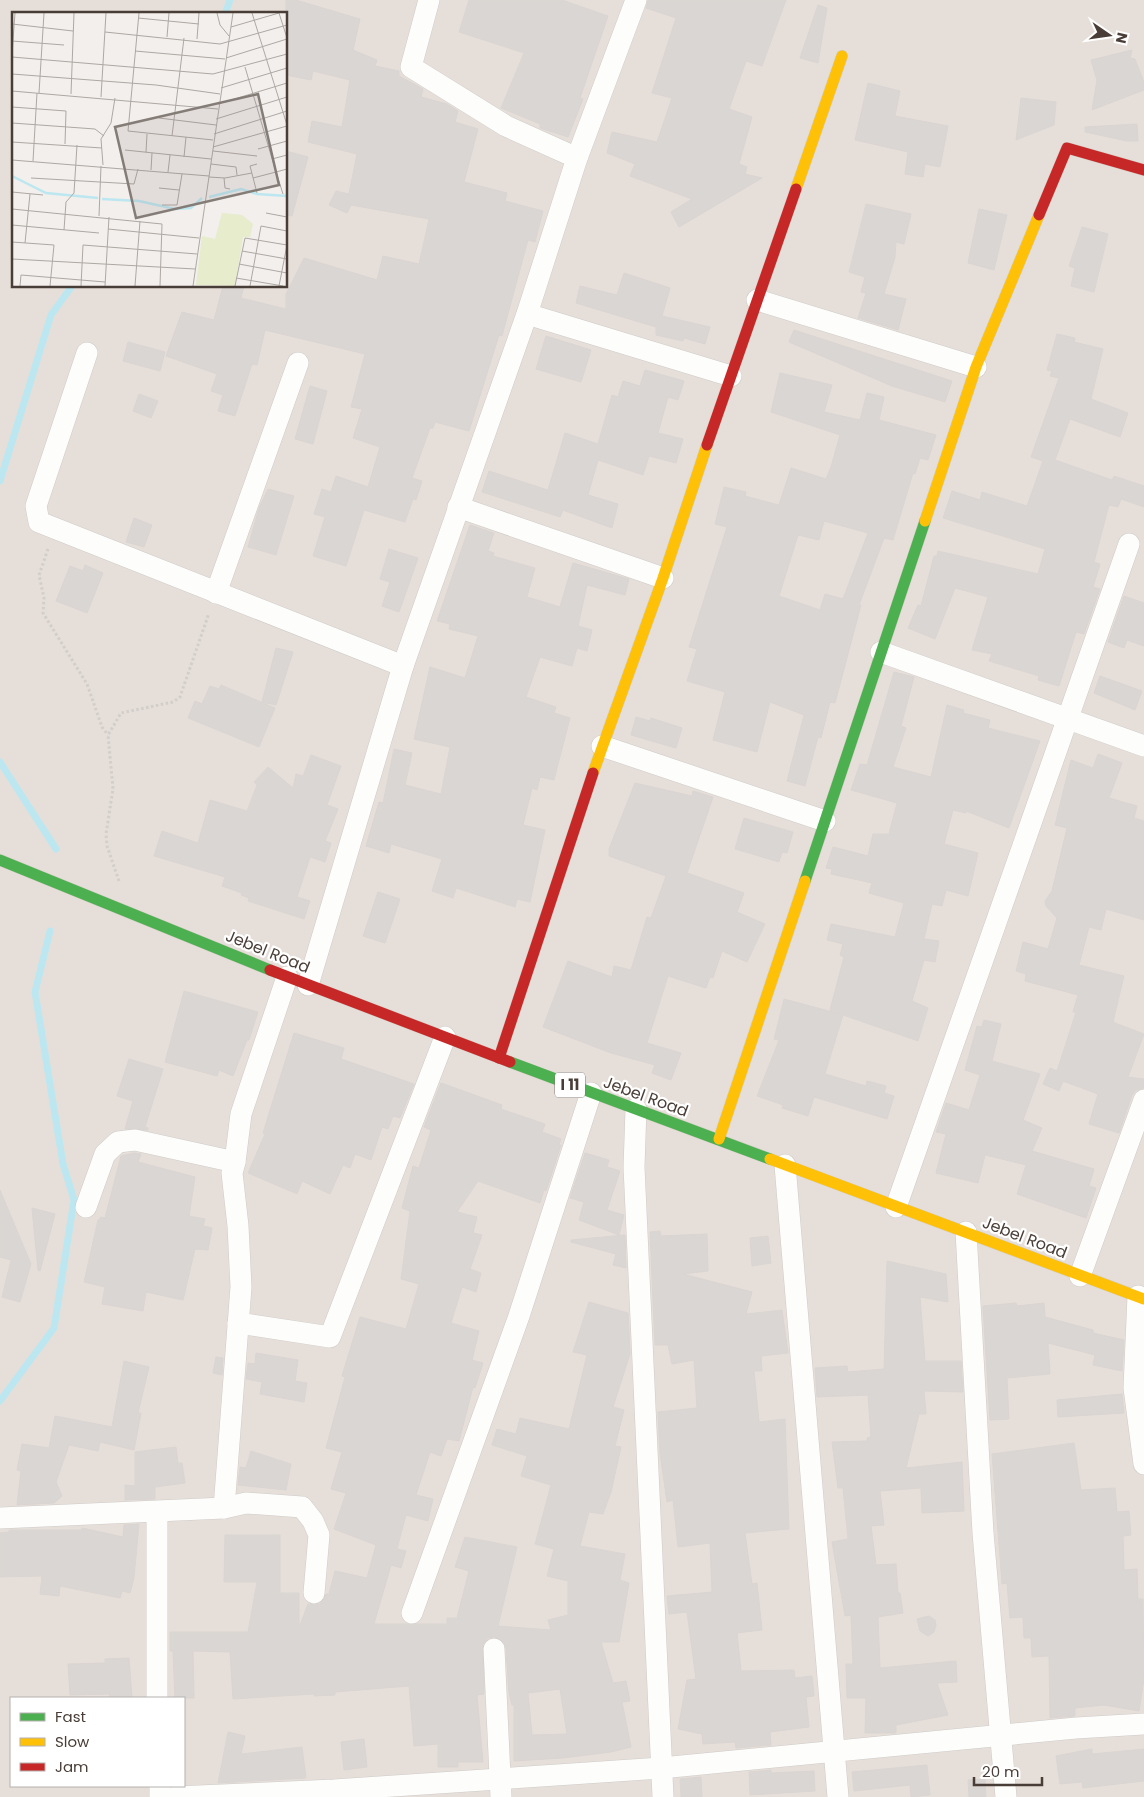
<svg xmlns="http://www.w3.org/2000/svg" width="1144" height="1797" font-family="Poppins,sans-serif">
  <rect width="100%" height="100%" fill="#f2efec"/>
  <!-- residential -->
  <path fill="#e6dfd9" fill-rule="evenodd" d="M0 0H1144V1797H0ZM14 14H286V286H14ZM11 1698H184V1786H11Z"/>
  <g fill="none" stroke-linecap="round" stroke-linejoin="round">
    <!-- stream -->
    <g stroke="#bce7f0" stroke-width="7">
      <path d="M225 14 230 0"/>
      <path d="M0 481 51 315 72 286"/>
      <path d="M0 762 56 849"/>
      <path d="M0 1401 54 1328 74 1200 63 1164 35 992 50 931"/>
    </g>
  </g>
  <!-- building -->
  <g fill="#dad6d3" stroke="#dad5d2" fill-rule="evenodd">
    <path d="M286 0H296L360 19 353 50 377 60 375 66 399 71V76L423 89 421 97 447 104 458 111 455 122 478 129 464 182 507 193 505 201 543 211 535 242 528 240 502 336 499 335 469 431 435 422 433 428H430L412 478 422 481 416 500 413 499 405 522 364 510 346 566 313 556 325 517 314 514 322 489 331 492 336 476 368 487 380 447 353 438 362 409 351 407 365 354 265 330 257 365 252 364 235 416 218 411 223 395 211 391 217 374 166 356 182 312 214 320 223 286H244L241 298 286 309V294L304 258 377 280 383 256 419 264 429 219 351 205 347 213 329 205 336 191 349 194 357 154 308 142 312 121 342 127 350 80 313 71 311 80 286 75Z"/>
    <path d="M469 0H562L608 16 580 98 583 99 568 137 540 128V124L501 108 524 53 459 32Z"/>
    <path d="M648 0H786L762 66 746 61 729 109 752 117 739 164 747 167 745 174 762 178 679 227 671 212 692 199 630 176 635 164 607 153 612 132 657 142 672 98 652 93 676 18 646 8Z"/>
    <path d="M818 5 827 8 818 63 800 58Z"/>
    <path d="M1132 50 1130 58 1135 59 1144 82V90L1092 110 1097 80 1091 60Z"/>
    <path d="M868 83 900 91 895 116 948 126 940 167 925 164 923 177 905 174 908 152 855 140Z"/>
    <path d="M1021 98 1056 102 1054 125 1016 140Z"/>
    <path d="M1137 124 1138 141H1127L1085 132V127Z"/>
    <path d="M286 151 308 157 292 216 286 215Z"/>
    <path d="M866 204 911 214 904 244 896 242 895 257 884 294 906 299 898 330 858 318 866 293 861 292 865 277 849 272Z"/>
    <path d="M979 209 1007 215 994 270 968 263Z"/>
    <path d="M1082 227 1108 234 1094 292 1071 286 1075 268 1069 266Z"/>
    <path d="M624 273 670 288 662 316 710 327 705 344 684 338 683 341 656 335V327L576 303 580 286 617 295Z"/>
    <path d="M794 330 952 381 945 402 892 386 789 342Z"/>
    <path d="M1057 334 1075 338 1074 342 1103 349 1091 399 1128 413 1120 437 1070 419 1055 460 1112 480 1114 476 1144 486V507L1121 499 1118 507 1109 505 1094 562 1100 564 1093 587 1100 589 1084 634 1076 632 1059 686 1038 680 1039 676 989 661 992 654 972 650 988 597 955 588 935 639 908 628 918 605 921 606 934 556H937L938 551 1038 574 1045 549 943 518 952 491 980 500 982 492 1027 506 1043 461 1031 457 1059 378 1050 376 1052 371 1047 370Z"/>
    <path d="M546 336 591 350 581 382 536 369Z"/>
    <path d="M128 342 165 352 160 371 123 361Z"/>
    <path d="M645 370 684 381 678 400 668 397 658 433 683 439 676 463 649 456 643 475 598 460 588 495 618 504 612 528 563 510 560 517 482 492 489 471 548 490 565 433 598 444 612 395 618 397 623 381 640 386Z"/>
    <path d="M780 373 832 385 824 412 860 420 867 393 884 397 879 420 936 435 928 460 920 458 915 474 913 473 893 540 884 538 859 605H861L835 703 830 702 821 738 818 737 805 786 787 781 804 715 770 702 757 752 713 740 725 692 687 681 697 649 689 647 727 527 715 524 724 487 746 492 745 496 779 505 791 468 826 479 831 467 840 435 771 412ZM824 521 868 533 843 599 825 594 820 610 779 596 798 535 819 540Z"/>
    <path d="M310 386 327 391 313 444 295 439Z"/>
    <path d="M139 394 158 401 151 418 133 411Z"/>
    <path d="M268 489 294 496 276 555 248 547 259 508Z"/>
    <path d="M134 518 152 525 144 547 126 542Z"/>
    <path d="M470 525 494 533 488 551 494 553 493 556 535 568 527 597 560 607 573 563 629 579 625 595 587 585 578 626 592 630 587 651 577 648 572 666 540 657 526 697 556 707 554 713 570 718 554 780 540 777 537 790 532 788 523 825 545 830 530 902 517 899 515 907 456 888 453 898 432 891 442 859 391 844 389 853 366 846 379 802 383 803 394 749 412 753 405 785 441 794 450 747 414 739 430 667 465 678 478 636 449 629 450 624 437 621Z"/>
    <path d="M389 549 418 558 399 612 382 606 390 582 380 579Z"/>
    <path d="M85 565 103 573 87 613 56 601 70 566 83 571Z"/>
    <path d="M1124 596 1144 603V646L1127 640 1124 648 1108 642Z"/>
    <path d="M276 648 293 652 276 705 262 702Z"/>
    <path d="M894 672 914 677 901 726 906 728 893 767 931 777 947 705 964 710 963 713 990 720 988 728 1040 741 1009 828 966 811V813L953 810 944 844 978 853 968 896 946 890 942 906 932 904 924 939 939 941 935 962 924 960 912 1001 928 1008 918 1041 843 1015 825 1074 866 1086 867 1081 886 1086 884 1093 894 1096 887 1119 814 1097 808 1116 782 1108 783 1105 757 1096 779 1040 774 1039 784 999 840 1014 830 1010 844 957 840 955 843 944 827 940 831 924 895 937 904 903 869 893 872 883 831 874 832 869 826 868 833 847 868 856 873 834H889L897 803 851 790 860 764 867 765Z"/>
    <path d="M1100 676 1142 691 1135 710 1094 693Z"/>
    <path d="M221 685 275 708 259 747 188 718 195 701 202 704 210 686 219 689Z"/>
    <path d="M636 717 650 721 651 718 682 728 676 748 631 735Z"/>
    <path d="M1098 754 1122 763 1109 798 1137 806 1134 818 1144 821V920L1106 909 1101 930 1089 927 1079 965 1124 976 1113 1022 1144 1034 1128 1077 1144 1079V1088L1136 1090 1132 1095 1119 1133 1089 1124 1098 1094 1063 1081 1059 1091 1043 1084 1050 1068 1057 1071 1076 1012H1073L1078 995 1025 981 1026 974 1016 971 1023 942 1048 949 1057 918 1046 906 1045 901 1052 891 1067 828 1055 825 1071 760 1093 768Z"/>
    <path d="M311 755 341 766 327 805 338 809 325 841 331 843 325 862 310 857 297 897 310 901 304 919 248 901 249 898 241 895 242 893 222 886 225 877 154 856 162 831 198 843 210 800 247 811 257 785 254 782 268 767 293 788 296 774 303 776Z"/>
    <path d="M635 783 692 796 693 791 713 797 687 873 744 893 737 912 765 924 747 962 722 951 713 978 710 977 706 988 668 976 647 1043 681 1053 671 1080 652 1073 655 1065 611 1053 543 1027 568 961 612 977 614 966 631 970 647 917 651 918 666 876 609 856V849Z"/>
    <path d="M744 818 793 832 787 853 782 852 779 862 735 849Z"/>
    <path d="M378 892 400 899 385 943 363 936Z"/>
    <path d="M184 991 258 1012 249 1040H247L233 1076 219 1070 217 1076 165 1062Z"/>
    <path d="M984 1020 1001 1024 992 1061 1040 1074 1023 1120 1042 1128 1032 1151 1094 1169 1089 1186 1096 1188 1086 1218 1017 1194 1026 1165 985 1155 978 1183 936 1173 946 1134 936 1132 946 1103 969 1110 980 1075 965 1070 977 1026 982 1027Z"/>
    <path d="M294 1033 344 1048 341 1059 414 1084 400 1118 393 1116 388 1129 382 1127 371 1160 355 1154 350 1168 343 1165 330 1194 302 1181 297 1194 248 1173 265 1134 263 1133Z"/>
    <path d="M129 1059 163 1069 145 1127 148 1128V1130L125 1129 133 1101 117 1096Z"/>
    <path d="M441 1083 502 1105 501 1109 545 1124 542 1132 561 1139 559 1145H561L546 1191 544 1190 540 1203 478 1181 457 1212 477 1217 473 1233 482 1235 470 1269 481 1273 476 1292 462 1287 451 1323 479 1331 472 1360 483 1363 475 1388 473 1387 459 1441 447 1439 441 1456 430 1452 416 1495 433 1499 428 1521 406 1515 397 1549 406 1551 401 1568 391 1565 374 1624H447V1618H457L469 1571 455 1567 465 1537 517 1547 498 1626 551 1630 548 1620 568 1615V1581L547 1576 554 1549 535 1544 551 1485 521 1476 527 1456 492 1445 497 1429 516 1434 520 1418 569 1429 587 1355 573 1352 589 1302 628 1313 630 1354 613 1407 624 1410 615 1446 621 1447 611 1492 603 1514 589 1512 580 1546 625 1554 620 1580 629 1583 619 1642H601L613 1683 626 1681 630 1701 622 1702 631 1747 611 1752 563 1758 514 1761V1705H512L509 1693 506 1648 504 1642 494 1637 488 1638 483 1644 484 1694 477 1695 483 1762H458V1767H438V1744L414 1746 409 1686 335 1692V1695L314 1696V1694L233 1699 230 1652 193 1651 194 1698H175L173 1651H170V1632H248L257 1582H224L225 1535H280V1593H299V1628L308 1604H320L326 1594H329L335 1571 367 1578 376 1545 334 1529 346 1493 331 1489 342 1452 326 1448 345 1377 342 1376 360 1317 406 1329 419 1284 401 1279 410 1211 402 1208 413 1166 419 1168 431 1130 424 1127ZM560 1689 567 1734 532 1735 528 1693Z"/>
    <path d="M134 1153 141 1154 138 1162 195 1177 189 1216 205 1219 203 1226 212 1228 208 1250 195 1249 183 1300 146 1292 143 1311 102 1304 105 1287 84 1282 98 1220 101 1217 105 1218 121 1156Z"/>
    <path d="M585 1153 609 1160 607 1167 620 1171 607 1210 624 1215 619 1235 579 1220 584 1202 570 1198Z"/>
    <path d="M0 1190 31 1264 20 1302 2 1297 11 1260 0 1257Z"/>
    <path d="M32 1208 55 1214 40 1271 38 1270Z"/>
    <path d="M660 1231 661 1236 707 1234 708 1271 683 1274 752 1292 746 1314 782 1310 788 1353 761 1356 762 1371H754L759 1422 785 1419 789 1529 745 1533 752 1584 757 1583 762 1630 737 1633 741 1671 794 1670 795 1678 812 1676 814 1696 806 1697 809 1727 770 1732 771 1745 736 1748 735 1742 703 1744 702 1734 678 1729 687 1680 696 1679 687 1612 669 1614 667 1596 712 1592 710 1543 678 1547 673 1500 667 1502 660 1453 658 1412 697 1408 694 1360 672 1364 668 1345H655L650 1232Z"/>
    <path d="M625 1235 626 1268 613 1265 616 1254 571 1242V1240Z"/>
    <path d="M768 1236 771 1263 752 1266 750 1238Z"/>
    <path d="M887 1261 946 1274 948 1302 920 1297 925 1361H961L963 1392 924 1391 926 1414H919L906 1468 962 1462 964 1511 922 1513 921 1488 880 1491 884 1525 871 1526 876 1565 896 1564 898 1593H900L903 1613 878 1617 880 1668 956 1661 957 1682 937 1683 948 1715 896 1725V1733H865L866 1698H847L846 1664H853L851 1615 845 1616 832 1542 848 1539 843 1488H838L832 1442 867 1441V1438L871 1437 868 1395 817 1397 815 1368 847 1366 848 1372 884 1369Z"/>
    <path d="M1016 1303 1017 1306 1044 1303 1045 1317 1093 1330V1333L1124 1340 1122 1371 1093 1365 1095 1355 1048 1343 1050 1374 1007 1378 1009 1419 990 1420 983 1306Z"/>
    <path d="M256 1353 298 1360 295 1381 307 1383 304 1402 260 1394 262 1382 246 1379 248 1363 255 1364Z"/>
    <path d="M216 1357 223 1358 222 1375 213 1373Z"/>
    <path d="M124 1361 149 1367 138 1413H141L134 1450 100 1442 98 1451 69 1445 56 1482 62 1496 54 1503 17 1505 21 1471 17 1470 22 1444 49 1448 55 1416 112 1427Z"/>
    <path d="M1122 1394 1124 1413 1058 1417 1057 1400Z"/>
    <path d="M1074 1443 1081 1490 1115 1488 1117 1512 1129 1511 1131 1535 1123 1536 1124 1570 1137 1569 1138 1599H1143L1144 1679 1139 1711 1104 1705 1075 1708V1716L1050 1718 1049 1656 1032 1657 1031 1638H1024L1023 1617 1010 1618 1007 1583 1002 1584 992 1454Z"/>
    <path d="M176 1447 178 1463H182L185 1483 155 1487V1499L125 1500V1485L135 1486V1452Z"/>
    <path d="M251 1451 291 1464 286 1490 238 1485 240 1467 246 1468Z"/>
    <path d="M139 1524 134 1578 130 1593 122 1591 120 1598 60 1586 59 1596 40 1594 42 1576 0 1577V1533L9 1532V1530H82V1528L123 1537 124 1525Z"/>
    <path d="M929 1616 935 1620 936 1625 934 1632 928 1636 920 1631 917 1619Z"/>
    <path d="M129 1658 132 1698H109L110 1694 70 1695 68 1664 105 1663V1659Z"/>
    <path d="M228 1732 245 1736 241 1754 302 1747 306 1778 218 1783Z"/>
    <path d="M364 1739 367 1767 344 1770 341 1742Z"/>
    <path d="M1092 1749V1754L1144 1749V1781L1083 1788 1082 1782 1060 1784 1056 1756Z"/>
    <path d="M927 1765 930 1795 911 1797 910 1785 854 1791 852 1772Z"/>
    <path d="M771 1770V1773L814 1771 815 1791 750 1795 749 1772Z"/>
    <path d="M701 1777 702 1797H681L680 1779Z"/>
    <path d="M985 1779 986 1797H969L968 1780Z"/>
  </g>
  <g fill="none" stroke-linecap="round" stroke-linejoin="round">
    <!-- street casing -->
    <g stroke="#cfcbc8" stroke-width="22">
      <g id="street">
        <path d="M429 0 411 67 506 126 577 158"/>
        <path d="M757 300 976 367"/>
        <path d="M527 314 731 376"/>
        <path d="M87 353 36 506 39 522 403 666"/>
        <path d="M458 507 663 578"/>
        <path d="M216 593 298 363"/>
        <path d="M881 652 1144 746"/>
        <path d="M602 746 825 821"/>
        <path d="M308 985 403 666 527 314 577 158 636 0"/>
        <path d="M636 1109 634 1167 663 1797"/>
        <path d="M785 1165 838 1797"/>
        <path d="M86 1207 105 1154 118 1142 135 1140 235 1162"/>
        <path d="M896 1207 1129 544"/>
        <path d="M966 1232 983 1533 1006 1797"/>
        <path d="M1080 1276 1144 1100"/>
        <path d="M1138 1296 1134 1388 1144 1464"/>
        <path d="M238 1323 330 1337 445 1037"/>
        <path d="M224 1508 241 1287 238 1226 232 1173 235 1162 241 1114 287 977"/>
        <path d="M157 1512V1698"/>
        <path d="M0 1518 224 1508 246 1503 302 1507 313 1521 319 1535 314 1593"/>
        <path d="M412 1613 519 1316 591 1093"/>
        <path d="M494 1649 501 1797"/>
        <path d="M160 1786V1797"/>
        <path d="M175 1797 334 1790 661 1768 1076 1728 1144 1724"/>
      </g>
    </g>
    <!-- fast casing -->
    <g stroke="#d3ccc4" stroke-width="12">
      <g id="fast">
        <path d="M0 860 270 970"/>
        <path d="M805 881 925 521"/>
        <path d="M510 1062 770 1159"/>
      </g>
    </g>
    <!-- slow casing -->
    <g stroke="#d3ccc4" stroke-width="12">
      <g id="slow">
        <path d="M796 189 842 56"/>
        <path d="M925 521 976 367 1039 215"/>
        <path d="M593 773 663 578 707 445"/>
        <path d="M719 1139 805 881"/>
        <path d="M770 1159 1144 1299"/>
      </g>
    </g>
    <!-- jam casing -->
    <g stroke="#d3ccc4" stroke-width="12">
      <g id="jam">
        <path d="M1039 215 1067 148 1144 170"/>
        <path d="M707 445 796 189"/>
        <path d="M270 970 510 1062"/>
        <path d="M499 1058 593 773"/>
      </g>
    </g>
    <!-- path -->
    <g stroke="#d2ceca" stroke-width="3" stroke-dasharray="2.5 2.5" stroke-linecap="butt">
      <path d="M48 549 39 575 44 598 43 613 87 684 102 727 108 735"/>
      <path d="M119 881 107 846 106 834 113 789 108 735 121 713 173 702 180 697 209 613"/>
    </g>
    <!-- street -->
    <use href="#street" stroke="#fdfdfc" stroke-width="21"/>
    <!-- fast -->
    <use href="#fast" stroke="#4caf50" stroke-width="11"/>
    <!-- slow -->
    <use href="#slow" stroke="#ffc107" stroke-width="11"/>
    <!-- jam -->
    <use href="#jam" stroke="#c62828" stroke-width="11"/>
  </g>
  <g text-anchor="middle" stroke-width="4.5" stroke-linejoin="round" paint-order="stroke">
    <!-- shield labels -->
    <rect fill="#fff" stroke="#807873" stroke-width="1" x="555" y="1072.5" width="30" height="25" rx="4"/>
    <g font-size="15" font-weight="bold" fill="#493e37">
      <text x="570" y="1090">I 11</text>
    </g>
    <!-- street labels -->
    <g font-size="16" fill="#493e37" stroke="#fff">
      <text transform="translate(268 951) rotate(22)" y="6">Jebel Road</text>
      <text transform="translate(646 1096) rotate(20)" y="6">Jebel Road</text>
      <text transform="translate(1025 1237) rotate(21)" y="6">Jebel Road</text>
    </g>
  </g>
  <!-- overview -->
  <g transform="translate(12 12)">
    <rect width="275" height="275" fill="#f2efec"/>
    <path d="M210 201 230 203 241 212 238 225H231L223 274 184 273 190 224 203 227Z" fill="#e6eccc"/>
    <path fill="none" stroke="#bce7f0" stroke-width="2.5" d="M0 164 34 181 86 186M197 185 229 177 245 182 275 184M90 187 127 189 163 197 179 196 190 186"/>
    <path fill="none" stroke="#aea8a4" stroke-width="1" d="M127 1 116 119 201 128M205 1 208 13 217 24M240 1 275 113M267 1 275 26M126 6 187 12M0 12 61 19M219 15 267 1M93 20 208 32 275 13M155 25 157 1M185 27 187 1M0 29 52 33M123 39 213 47M0 42 3 1M0 45 201 62 275 42M214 46 275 27M233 55 264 160 275 157M0 62 144 73 208 82M209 76 275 56M0 79 206 97M27 81 32 1M59 82 62 1M89 85 94 1M206 92 275 71M0 95 54 99 53 132M147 106 204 113M204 107 275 85M0 111 83 117 92 124M202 122 275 99M160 124 172 26M0 130 90 136M201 135 275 114M246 137 275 129M113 138 199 147M201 139 245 144M134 140 135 122M172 145 174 125M260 147 275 143M0 148 197 164M21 149 25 81M199 152 224 155 225 163M245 152 238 154 245 181M91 153 89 127 99 111 103 86M139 158 140 141M156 160 158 143M197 165 213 166 240 161M19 166 122 172 126 157M212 166 213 176 218 177M241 166 264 160 271 182M147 176 167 178M0 180 31 183M150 193H165L170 162M0 197 150 212 148 274M254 201 275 205M87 204 89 154M0 213 87 221M96 217 187 226M52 218 54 190 62 181 65 133M0 230 42 233 38 274M13 231 18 182M230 239 275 247M0 247 183 257M227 252 275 261M224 266 271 274M8 274 9 263 93 270M69 274 71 233 185 242M93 274 97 205M123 274 128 209M181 274 221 1M223 274 233 226 275 233M238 274 249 214 275 219M267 274 275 233"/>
    <path fill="#847c76" fill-opacity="0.15" stroke="#847c76" stroke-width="2.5" d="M246 82 267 173 124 206 103 115Z"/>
    <rect width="275" height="275" fill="none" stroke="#493e37" stroke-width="2.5"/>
  </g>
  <!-- legend -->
  <rect x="10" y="1697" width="175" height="90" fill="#ffffff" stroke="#b6b2af"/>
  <rect x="20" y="1713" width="25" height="8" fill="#4caf50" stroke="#b6b2af"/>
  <text x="55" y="1722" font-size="15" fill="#493e37">Fast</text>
  <rect x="20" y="1738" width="25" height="8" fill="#ffc107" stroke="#b6b2af"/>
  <text x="55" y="1747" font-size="15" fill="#493e37">Slow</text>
  <rect x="20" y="1763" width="25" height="8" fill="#c62828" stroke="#b6b2af"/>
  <text x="55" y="1772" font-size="15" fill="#493e37">Jam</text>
  <!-- north arrow -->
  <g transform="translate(1109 35) rotate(103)" stroke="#ffffff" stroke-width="4" paint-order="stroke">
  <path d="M0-4L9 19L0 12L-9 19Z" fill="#493e37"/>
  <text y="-8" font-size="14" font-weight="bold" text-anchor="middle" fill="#493e37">N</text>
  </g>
  <!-- scale -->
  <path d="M974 1777v8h68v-8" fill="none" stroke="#493e37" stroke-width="2.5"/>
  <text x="982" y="1777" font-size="15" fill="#493e37" stroke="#ffffff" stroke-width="4" paint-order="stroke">20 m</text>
</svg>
